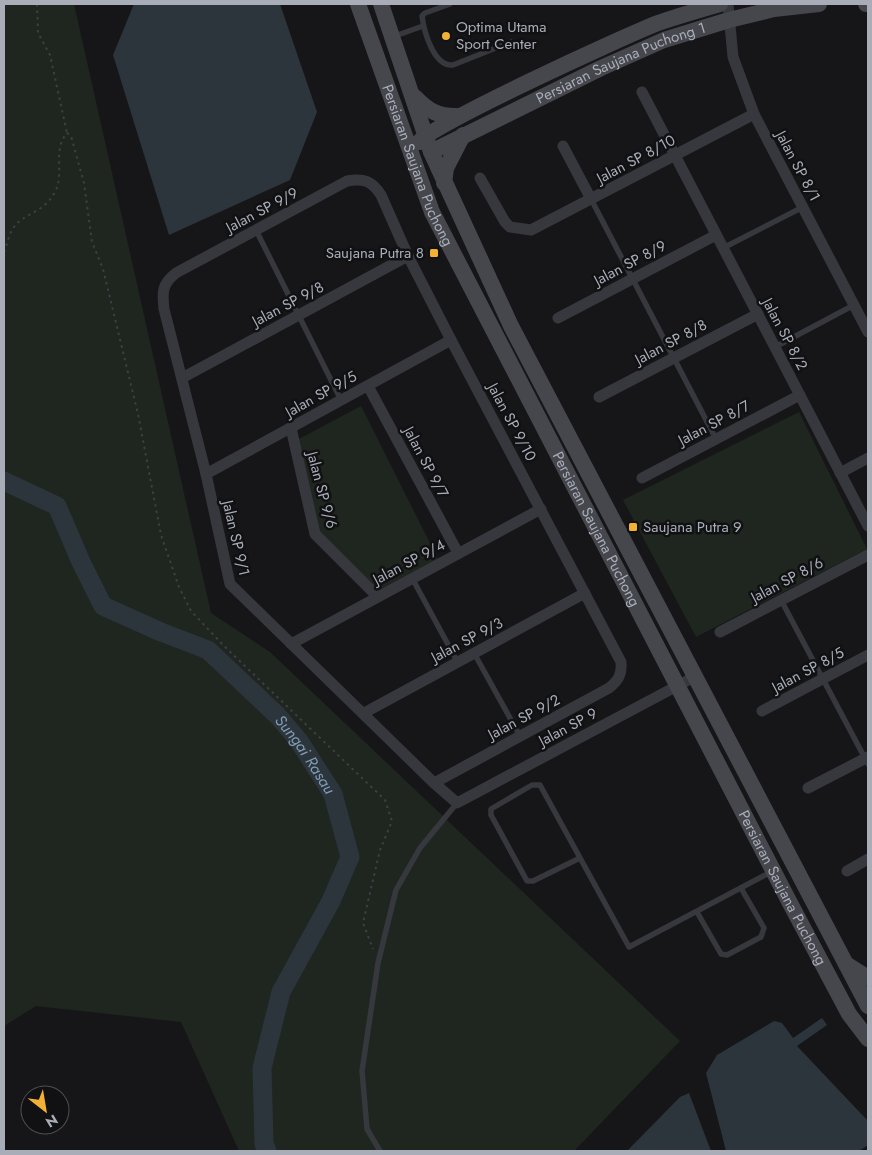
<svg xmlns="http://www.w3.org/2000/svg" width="872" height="1155" font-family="Jost,sans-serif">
  <rect width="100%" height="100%" fill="#161618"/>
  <!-- green -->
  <g fill="#1e261f">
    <path d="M4 4H74L211 613 270 652 680 1041 574 1151H239L181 1022 36 1006 4 1026Z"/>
    <path d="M361 406 439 561 378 593 320 536 297 440Z"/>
    <path d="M799 412 867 549 696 637 623 500Z"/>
  </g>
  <!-- water -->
  <g fill="#2c353c">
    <path d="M134 4H280L317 112 290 180 169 235 113 55Z"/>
    <path d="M822 1018 827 1025 797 1046 868 1121V1145L859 1151H726L706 1073 717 1055 774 1021 782 1023 793 1038Z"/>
    <path d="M689 1093 711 1151H627L680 1097Z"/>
  </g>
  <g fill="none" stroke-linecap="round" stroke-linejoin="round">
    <!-- river -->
    <path stroke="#2c353c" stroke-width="19" id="s1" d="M4 481 57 506 81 562 103 606 161 632 208 650 278 716 299 741 333 794 350 857 331 901 281 992 262 1068 264 1144 267 1151"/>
    <!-- path -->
    <g stroke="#3d3f44" stroke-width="2" stroke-dasharray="2.5 4" stroke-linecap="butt">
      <path d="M37 4 38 33 50 55 67 133"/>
      <path d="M4 252C7 245 9 233 14 227 24 213 44 213 55 192 65 173 52 150 67 133L71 136 84 183 92 242 103 269 138 414 161 535 179 587 191 611 224 646 385 800 392 821 380 850 363 923 373 949"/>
    </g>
    <!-- lane -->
    <g stroke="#37383d" stroke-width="5.5">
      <path d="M450 4 425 13 422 16C424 32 434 67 453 65L511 42"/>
      <path d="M395 36 423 26"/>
      <path d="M591 199 716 439"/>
      <path d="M256 230 341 400"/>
      <path d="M723 248 803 207"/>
      <path d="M775 347 854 305"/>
      <path d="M412 578 457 661"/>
      <path d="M781 600 868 764"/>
      <path d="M474 653 520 736"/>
      <path d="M580 858 533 881H527L491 815V809L532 785H540L629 947 771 872"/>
      <path d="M697 912 721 954 727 955 761 937 764 928 741 888"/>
      <path d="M380 1151 367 1129 362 1071 378 963 396 890 420 848 457 803"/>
    </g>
    <!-- street -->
    <g stroke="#37383d" stroke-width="11">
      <path d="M728 4 733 57 754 114 868 332"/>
      <path d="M642 92 868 526"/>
      <path d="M563 146 591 199"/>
      <path d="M480 178 505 222 510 227 531 230 754 114"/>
      <path d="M558 318 716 235"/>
      <path d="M182 378 408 256"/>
      <path d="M368 386 458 553"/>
      <path d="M599 397 758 314"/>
      <path d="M291 428 315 534 377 596"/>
      <path d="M840 473 868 458"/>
      <path d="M206 474 451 340"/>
      <path d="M642 478 800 395"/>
      <path d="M720 632 868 555"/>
      <path d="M291 644 541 509"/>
      <path d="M762 711 868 655"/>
      <path d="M364 713 585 593"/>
      <path d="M434 783 609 688C619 680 622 674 621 662L451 340 408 256 381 195C372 181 364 178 347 181L176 273C162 284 162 292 164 309L206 474 230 584 434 783 457 803 694 677"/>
      <path d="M808 788 868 757"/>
      <path d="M847 871 868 859"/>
    </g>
    <!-- secondary -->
    <g stroke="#45474d" stroke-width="16">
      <path id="s2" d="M358 4 432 212 791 905 849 1014 868 1039"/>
      <path d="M381 4 431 152 511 326 868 1006"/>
      <path d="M866 4H868"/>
      <path d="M415 97C428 111 439 117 459 116"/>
      <path d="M419 142C426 127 629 34 658 23 678 16 699 10 720 4"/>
      <path id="s3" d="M431 152 601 68 664 40 729 20 774 9 819 4"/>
      <path d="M444 183 446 168 463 135"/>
      <path d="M846 964 868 978"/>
    </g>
  </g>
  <!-- markers -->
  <g fill="#f2b134" stroke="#111113" stroke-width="2">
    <circle cx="446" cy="36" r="5"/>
    <rect x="429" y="248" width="10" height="10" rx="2.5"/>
    <rect x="628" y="522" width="10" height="10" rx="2.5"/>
  </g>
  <g text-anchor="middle" stroke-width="5" stroke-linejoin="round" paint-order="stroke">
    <!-- poi labels -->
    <g font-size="15" fill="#a8adb8" stroke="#111113" text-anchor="start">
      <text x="456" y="32">Optima Utama<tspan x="456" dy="17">Sport Center</tspan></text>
      <text x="424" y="258" text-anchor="end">Saujana Putra 8</text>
      <text x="643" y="532">Saujana Putra 9</text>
    </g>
    <!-- street labels -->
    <g font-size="15" fill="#a8adb8" stroke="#111113">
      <text dy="5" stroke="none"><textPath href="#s3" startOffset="210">Persiaran Saujana Puchong 1</textPath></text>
      <text transform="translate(636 159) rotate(-28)" y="5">Jalan SP 8/10</text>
      <text dy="5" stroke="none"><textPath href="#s2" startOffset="172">Persiaran Saujana Puchong</textPath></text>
      <text transform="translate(798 166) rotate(62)" y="5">Jalan SP 8/1</text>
      <text transform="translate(262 210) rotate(-28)" y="5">Jalan SP 9/9</text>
      <text transform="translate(630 263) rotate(-28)" y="5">Jalan SP 8/9</text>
      <text transform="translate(288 304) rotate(-28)" y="5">Jalan SP 9/8</text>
      <text transform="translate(785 334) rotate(62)" y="5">Jalan SP 8/2</text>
      <text transform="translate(671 342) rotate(-28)" y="5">Jalan SP 8/8</text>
      <text transform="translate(321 394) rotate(-29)" y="5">Jalan SP 9/5</text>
      <text transform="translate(512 422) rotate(62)" y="5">Jalan SP 9/10</text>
      <text transform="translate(714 423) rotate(-28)" y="5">Jalan SP 8/7</text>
      <text transform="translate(426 462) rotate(62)" y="5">Jalan SP 9/7</text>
      <text transform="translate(322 490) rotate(75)" y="5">Jalan SP 9/6</text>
      <text dy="5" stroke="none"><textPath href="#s2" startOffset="578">Persiaran Saujana Puchong</textPath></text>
      <text transform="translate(236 538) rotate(77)" y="5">Jalan SP 9/1</text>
      <text transform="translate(409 562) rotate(-28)" y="5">Jalan SP 9/4</text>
      <text transform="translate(787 580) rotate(-28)" y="5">Jalan SP 8/6</text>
      <text transform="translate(467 640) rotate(-28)" y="5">Jalan SP 9/3</text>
      <text transform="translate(808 670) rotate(-28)" y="5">Jalan SP 8/5</text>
      <text transform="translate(524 717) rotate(-28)" y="5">Jalan SP 9/2</text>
      <text transform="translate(568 727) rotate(-28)" y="5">Jalan SP 9</text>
      <text dy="5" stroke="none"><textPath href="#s2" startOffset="982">Persiaran Saujana Puchong</textPath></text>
    </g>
    <!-- water labels -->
    <g font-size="16" font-style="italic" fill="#7f9bb3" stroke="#111113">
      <text dy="6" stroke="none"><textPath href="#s1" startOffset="426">Sungai Rasau</textPath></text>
    </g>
  </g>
  <!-- border -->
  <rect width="872" height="1155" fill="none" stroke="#a8adb8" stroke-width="10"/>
  <!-- north arrow -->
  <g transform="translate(45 1110) rotate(149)"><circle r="24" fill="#111113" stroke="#4d4f55"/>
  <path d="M0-4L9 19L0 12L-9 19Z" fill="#f2b134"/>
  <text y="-8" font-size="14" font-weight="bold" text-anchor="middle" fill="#a8adb8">N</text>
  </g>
</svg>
